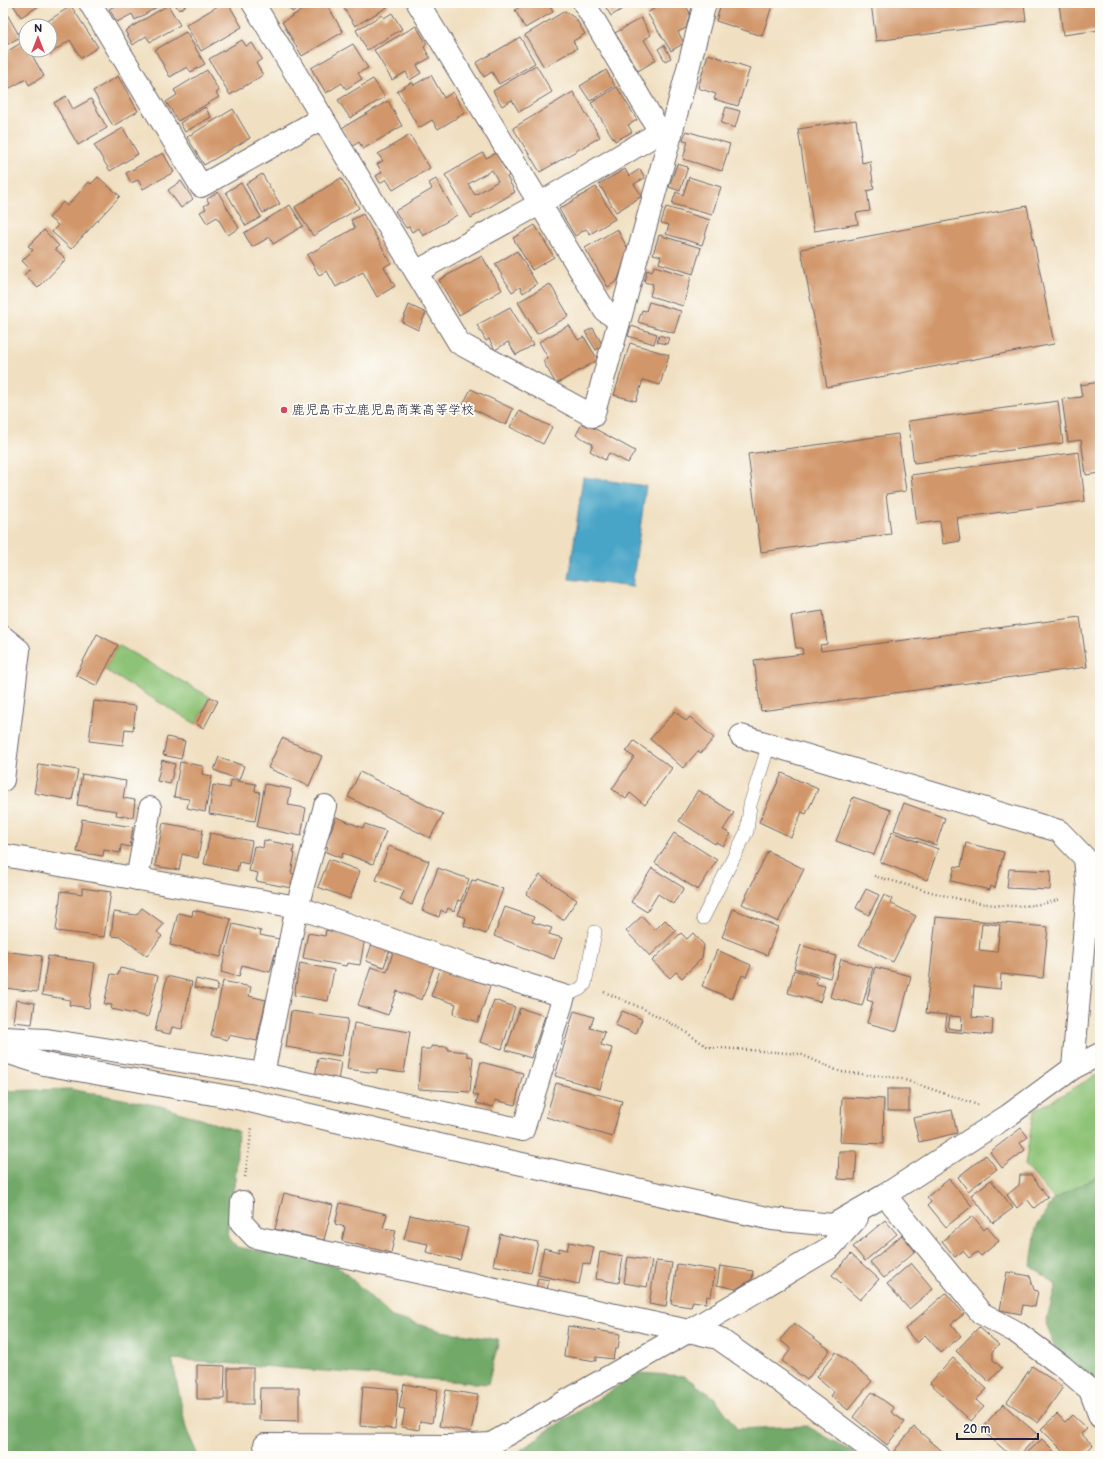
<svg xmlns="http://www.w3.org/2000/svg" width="1103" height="1459" viewBox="0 0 1103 1459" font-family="'Balsamiq Sans','Klee One',sans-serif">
<rect width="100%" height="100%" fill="#fdfcf7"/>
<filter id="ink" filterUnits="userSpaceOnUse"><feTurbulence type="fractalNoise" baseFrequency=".025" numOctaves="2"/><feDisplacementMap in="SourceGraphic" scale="8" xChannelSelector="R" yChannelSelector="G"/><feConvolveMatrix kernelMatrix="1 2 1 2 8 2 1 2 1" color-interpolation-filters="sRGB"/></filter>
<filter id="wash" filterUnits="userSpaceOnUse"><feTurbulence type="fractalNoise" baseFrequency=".012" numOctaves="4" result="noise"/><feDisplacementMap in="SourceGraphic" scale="16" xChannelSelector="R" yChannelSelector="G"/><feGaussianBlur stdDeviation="0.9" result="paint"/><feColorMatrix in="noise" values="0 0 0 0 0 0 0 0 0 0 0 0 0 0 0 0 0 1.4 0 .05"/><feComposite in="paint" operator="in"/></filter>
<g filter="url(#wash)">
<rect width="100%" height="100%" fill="#f0dfc0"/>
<g fill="#8dc376" stroke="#587258">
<polygon points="118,645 210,697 196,724 105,670"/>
<polygon points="1100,1073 1100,1175 1054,1199 1025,1165 1034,1111"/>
</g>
<g fill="#72a967" stroke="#4a6651">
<polygon points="70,1089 160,1106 238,1131 236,1172 227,1235 237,1247 338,1266 392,1317 442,1331 499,1340 488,1384 172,1359 186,1428 198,1456 3,1456 3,1091"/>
<polygon points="1100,1175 1100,1394 1095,1383 1054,1346 1046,1323 1056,1285 1031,1266 1036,1228 1054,1199"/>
<polygon points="639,1373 684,1376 715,1398 737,1429 807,1426 860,1456 513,1456 547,1431"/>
</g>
<polygon fill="#48a5c7" stroke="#356481" points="583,477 646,486 632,587 569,579"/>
<g id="blocks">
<g fill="#d19669" fill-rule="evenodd">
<polygon points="12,3 44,3 21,17"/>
<polygon points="120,3 164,3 135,20 132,14 117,22 109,9"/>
<polygon points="174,3 190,3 179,10"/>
<polygon points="223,3 228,3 242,27 201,51 186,25"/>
<polygon points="287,3 307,3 292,12"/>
<polygon points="314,3 326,3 343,32 302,56 282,22"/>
<polygon points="350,3 387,3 389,6 355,26 343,7"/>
<polygon points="513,3 523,3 516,7"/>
<polygon points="527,3 548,3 553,12 525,28 515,10"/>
<polygon points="603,3 632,3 611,16"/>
<polygon points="664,3 684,3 690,13 686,28 678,32 684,43 671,51 647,13"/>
<polygon points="721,3 773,3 762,36 716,21"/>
<polygon points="871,3 1024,3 1026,21 876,41"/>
<polygon points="1059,3 1100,3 1100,30 1063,35"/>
<polygon points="168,5 180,25 150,42 146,36 133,45 125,31"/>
<polygon points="71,6 98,47 81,58 70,40 50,54 48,50 50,50 50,26 40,26"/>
<polygon points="3,7 20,37 3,47"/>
<polygon points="565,11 576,19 585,34 573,41 577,48 544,67 525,35"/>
<polygon points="392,13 402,29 367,50 356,30 382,15 384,18"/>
<polygon points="641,18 651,35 644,40 656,60 638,71 615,33"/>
<polygon points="416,26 427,44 424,47 430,58 417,65 421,73 410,80 406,72 392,80 374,50"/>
<polygon points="186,32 205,64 191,72 187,67 170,77 155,50"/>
<polygon points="520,37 535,63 499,84 492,72 484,77 476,63"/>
<polygon points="242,40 246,46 252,43 262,59 256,63 263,75 230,95 209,59"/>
<polygon points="24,41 26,50 29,50 44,76 29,85 26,79 3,92 3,54"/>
<polygon points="353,44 368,68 358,73 362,79 346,89 342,83 326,93 311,68"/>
<polygon points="664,45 671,58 665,61 658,49"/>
<polygon points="708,54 750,68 738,106 714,99 716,94 698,88"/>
<polygon points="536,65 552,92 519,112 512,100 502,106 493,91"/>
<polygon points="207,70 219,91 216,93 219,97 178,121 166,102 177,95 174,90"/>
<polygon points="606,70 615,86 590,101 580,86"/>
<polygon points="431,75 444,98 453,92 465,113 438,129 432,120 419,128 397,91 412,82 414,85"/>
<polygon points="118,76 138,111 113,126 93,91"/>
<polygon points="373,79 385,97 350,118 338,100"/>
<polygon points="617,87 637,120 628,125 632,132 615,141 591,103"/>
<polygon points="573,92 600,137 540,172 513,128"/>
<polygon points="66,96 73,109 91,99 107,128 78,145 54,103"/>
<polygon points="388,101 402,126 363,149 359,142 353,146 342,128"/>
<polygon points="205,107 211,117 185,132 180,123"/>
<polygon points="726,107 740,111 735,128 721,123"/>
<polygon points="233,109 250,138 204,165 187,137"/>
<polygon points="856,120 862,163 870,161 874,189 867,191 870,211 856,213 858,224 814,231 798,129"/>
<polygon points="123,128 138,154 110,171 94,145"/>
<polygon points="686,131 730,144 722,171 683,159 688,141 683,140"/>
<polygon points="410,135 430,168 393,190 386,179 380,183 376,176 382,172 377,164 383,161 378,154"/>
<polygon points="163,153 174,172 143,189 138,180 131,183 126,173"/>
<path d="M 483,153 L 486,158 L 496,153 L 509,175 L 507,177 L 515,192 L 471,218 L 445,175 ZM 492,170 L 498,181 L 475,195 L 468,184 Z"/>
<polygon points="677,164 688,167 680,191 669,187"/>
<polygon points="625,169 629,176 640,169 645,178 634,184 642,196 616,212 599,184"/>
<polygon points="262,174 280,204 263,213 246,184"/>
<polygon points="98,177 120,196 71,249 52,232 58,225 49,218 63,202 67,206 89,182 91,184"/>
<polygon points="689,177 721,187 712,215 672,204 676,192 683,195"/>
<polygon points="341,178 359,208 313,236 295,207"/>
<polygon points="436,179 457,215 423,236 419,228 412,232 409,227 406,228 395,211 432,189 429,183"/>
<polygon points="181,181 193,199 181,208 168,190"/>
<polygon points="241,183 261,217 246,226 226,192"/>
<polygon points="596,187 615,219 590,234 586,229 575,236 559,209"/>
<polygon points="218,192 239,228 228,235 217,217 207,223 200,212 206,209 204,206 209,203 207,199"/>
<polygon points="290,205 303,226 273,244 270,237 252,247 244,233"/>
<polygon points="1027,206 1054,344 827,387 801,249"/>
<polygon points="666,207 710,220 702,245 666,234 669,225 661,223"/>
<polygon points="363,214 391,263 384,267 395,286 377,297 363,272 336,287 327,271 319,275 307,255 355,228 351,220"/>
<polygon points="535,225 554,257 532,270 513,238"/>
<polygon points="617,229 628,249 618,280 608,287 585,248"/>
<polygon points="44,230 59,246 55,249 66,259 38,288 24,275 30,269 22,261 33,250 28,246"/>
<polygon points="659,235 701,248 693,274 659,263 661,256 653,254"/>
<polygon points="517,251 537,284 523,293 520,287 512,292 495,264"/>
<polygon points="482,256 502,290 459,315 439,280"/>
<polygon points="654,266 691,277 683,306 650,296 653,284 644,282 647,270 652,272"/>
<polygon points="550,284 569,316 537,334 518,302"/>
<polygon points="649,302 681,311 674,333 638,322 642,310 646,311"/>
<polygon points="409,305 426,313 418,330 402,322"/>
<polygon points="510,307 533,345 516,355 508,342 495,350 489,339 486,341 477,325"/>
<polygon points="569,325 578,340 584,337 598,360 556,384 543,361 548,358 539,342"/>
<polygon points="631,326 657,334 654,344 628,336"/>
<polygon points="593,328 603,346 596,350 585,332"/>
<polygon points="659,335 669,338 667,344 657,342"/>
<polygon points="630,343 669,355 660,385 643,380 636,401 614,395"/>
<polygon points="1100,382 1100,473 1086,475 1081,440 1068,442 1062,399 1082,397 1080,385"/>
<polygon points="471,389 513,409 506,425 463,404"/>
<polygon points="1058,401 1063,443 914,463 908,421"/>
<polygon points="519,411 552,427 543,444 510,427"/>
<polygon points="583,422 635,451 628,463 609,453 605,460 590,451 593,444 576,435"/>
<polygon points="898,434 906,491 886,494 891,534 761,552 748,454"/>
<polygon points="1079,452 1085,501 957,518 960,541 943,544 940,521 917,524 911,475"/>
<polygon points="823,611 827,644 820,645 821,651 1080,617 1087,667 761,711 754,660 803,654 802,648 796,648 791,616"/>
<polygon points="97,634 118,645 97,686 76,675"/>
<polygon points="210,697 218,701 204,728 196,724"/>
<polygon points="94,701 136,706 133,730 125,729 123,745 89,741"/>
<polygon points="675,711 686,721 690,717 714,738 701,753 698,751 683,768 650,739"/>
<polygon points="167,737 185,741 181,759 163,755"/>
<polygon points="282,738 322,756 309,786 268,768"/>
<polygon points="634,741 672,768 645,805 630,793 626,799 612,789 634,757 626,752"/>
<polygon points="219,757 244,766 239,780 214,770"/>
<polygon points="162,760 175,764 170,784 157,781"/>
<polygon points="180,762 203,766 202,774 212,776 205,812 187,808 189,799 174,797"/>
<polygon points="39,764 78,770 72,800 34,793"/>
<polygon points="360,772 443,814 430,838 348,797"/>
<polygon points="782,773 818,789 806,814 802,812 791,837 759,822"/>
<polygon points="82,774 126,781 123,798 135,800 133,817 116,815 117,811 77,805"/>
<polygon points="231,780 256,784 255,791 260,792 255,821 209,814 213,785 230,788"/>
<polygon points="265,784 291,789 288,805 306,808 301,836 257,827"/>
<polygon points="698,790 734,813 723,830 731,834 723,846 716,842 715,844 679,821"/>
<polygon points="853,797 891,810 874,855 836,841"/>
<polygon points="904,803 945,818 936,845 894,830"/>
<polygon points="336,817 363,828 365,824 386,831 373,864 343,853 341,858 326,852 328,847 325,846"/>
<polygon points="82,819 133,827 130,847 121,845 120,853 104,850 103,856 77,852"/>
<polygon points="163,823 203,830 198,858 182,854 179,870 155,866"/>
<polygon points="892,832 938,849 927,880 880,862"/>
<polygon points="210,833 252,841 248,864 239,862 237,871 204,864"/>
<polygon points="674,833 717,860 698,890 655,863"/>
<polygon points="264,840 294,846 293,853 295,853 291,873 294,874 291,888 256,881 258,873 249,871 254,846 263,848"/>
<polygon points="966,843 1004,852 995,888 991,886 990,890 951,881 955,866 961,867"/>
<polygon points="389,846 429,861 412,905 400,900 404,891 376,880"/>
<polygon points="768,851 804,869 778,922 742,904"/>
<polygon points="329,859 360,871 350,899 318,887"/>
<polygon points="438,868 469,879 461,901 458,900 454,911 448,908 446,913 441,910 439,917 422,910"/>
<polygon points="652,868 684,888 673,904 658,894 647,912 631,902"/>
<polygon points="1009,869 1051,871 1050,890 1007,888"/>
<polygon points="540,875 577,900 563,920 526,894"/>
<polygon points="477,879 503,889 486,934 464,926 466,918 458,915 472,880 476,881"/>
<polygon points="82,888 111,892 104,937 56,931 61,891 82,894"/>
<polygon points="866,889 879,895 869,915 856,908"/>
<polygon points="884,895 892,899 890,903 916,916 893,962 859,945"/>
<polygon points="505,907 534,917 532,922 552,928 549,934 562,938 554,959 494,936"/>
<polygon points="142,908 164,924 157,932 162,936 147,956 121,937 111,936 114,912 136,915"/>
<polygon points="733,909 778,927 767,955 722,937"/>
<polygon points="193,910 231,919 221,957 170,945 178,913 192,916"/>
<polygon points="642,916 655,930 665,920 676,931 650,956 626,931"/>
<path d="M 936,917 L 1048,927 L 1043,978 L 1001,974 L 1000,989 L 974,986 L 972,1017 L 993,1019 L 992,1035 L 945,1031 L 947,1015 L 926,1013 ZM 982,923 L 1000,925 L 997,952 L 979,950 ZM 950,1016 L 962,1017 L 961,1030 L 948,1028 Z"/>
<polygon points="233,924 261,931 260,935 279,939 270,972 242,965 239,977 221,972"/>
<polygon points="326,930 365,938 360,965 347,963 346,966 303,958 308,933 325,936"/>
<polygon points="681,933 687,939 693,933 704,945 702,958 682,978 676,972 670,978 652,961"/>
<polygon points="372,944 390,949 384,967 366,961"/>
<polygon points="801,945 836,956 830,978 794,968"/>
<polygon points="717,950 751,965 746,977 742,975 732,999 702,986"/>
<polygon points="3,951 42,956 37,992 5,988 3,998"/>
<polygon points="393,952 434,966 422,1000 397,991 388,1015 358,1005 371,967 387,972"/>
<polygon points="48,956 95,963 89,1008 69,1005 70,1000 42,995"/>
<polygon points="841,959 873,968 862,1006 830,997"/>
<polygon points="300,963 334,970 328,1001 294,995"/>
<polygon points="441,967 491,983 478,1022 453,1014 456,1004 431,996"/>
<polygon points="875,967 911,976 897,1031 867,1023 873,1002 867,1000"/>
<polygon points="120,968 158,976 148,1017 111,1009 112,1005 104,1004 111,974 118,975"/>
<polygon points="794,970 818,977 816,984 825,986 820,1002 788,993"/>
<polygon points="167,976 192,982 182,1029 172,1027 170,1034 155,1031"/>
<polygon points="196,979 218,984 216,992 194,987"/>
<polygon points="223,981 251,987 249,996 266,1000 257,1041 229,1035 228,1040 211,1036"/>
<polygon points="16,1000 35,1003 32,1024 13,1022"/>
<polygon points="494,1000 515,1007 502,1049 480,1042"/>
<polygon points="520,1008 545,1016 531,1058 506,1050"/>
<polygon points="291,1011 348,1019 342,1056 286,1047"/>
<polygon points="574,1011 594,1017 590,1028 605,1032 601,1045 612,1048 600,1089 555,1076"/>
<polygon points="622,1011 642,1019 636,1034 615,1025"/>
<polygon points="354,1023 410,1032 404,1073 377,1069 377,1073 347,1069"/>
<polygon points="431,1046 448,1047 448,1050 467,1052 467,1056 473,1057 470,1092 418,1089 421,1049 431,1049"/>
<polygon points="318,1058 341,1062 338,1081 315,1078"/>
<polygon points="481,1062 523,1073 515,1105 495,1100 493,1107 476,1103 478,1096 473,1094"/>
<polygon points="556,1083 622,1101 612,1137 546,1117"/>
<rect x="887" y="1089" width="22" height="22"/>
<polygon points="842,1097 884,1099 883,1144 840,1142"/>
<polygon points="952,1110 957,1133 919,1142 913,1118"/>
<polygon points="1021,1128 1028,1137 1020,1143 1025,1150 1002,1168 990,1152"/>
<polygon points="839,1151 857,1151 855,1180 838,1179"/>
<polygon points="986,1155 997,1169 968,1191 958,1177"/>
<polygon points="1020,1175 1031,1175 1048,1197 1034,1208 1027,1199 1017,1208 1007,1195 1019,1185"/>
<polygon points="949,1179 972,1206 946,1227 928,1205 931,1202 927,1197"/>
<polygon points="991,1180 1013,1208 993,1223 971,1195"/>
<polygon points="284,1193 333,1205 324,1240 275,1229"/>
<polygon points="340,1203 387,1214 383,1228 396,1230 391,1253 342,1241 345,1227 335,1224"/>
<polygon points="410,1215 468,1228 460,1260 426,1252 428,1244 404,1239"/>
<polygon points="973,1216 984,1230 987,1227 999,1241 981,1256 977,1252 969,1258 963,1251 955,1257 942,1241"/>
<polygon points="885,1220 897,1234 865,1261 853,1247"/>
<polygon points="500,1234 538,1242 531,1273 493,1265"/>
<polygon points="902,1235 915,1251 884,1278 870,1262"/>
<polygon points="569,1242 594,1247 590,1265 583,1263 579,1284 538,1275 544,1248 559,1252 559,1248 567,1250"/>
<polygon points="600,1252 623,1256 619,1283 596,1279"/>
<polygon points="851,1254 879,1279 860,1300 832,1275"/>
<polygon points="628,1257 652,1261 647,1287 624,1283"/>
<polygon points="656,1261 672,1263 666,1307 649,1304"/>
<polygon points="911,1263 933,1289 909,1309 887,1284"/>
<polygon points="677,1264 715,1270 711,1297 707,1296 706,1303 693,1301 691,1307 671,1304"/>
<polygon points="720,1266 753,1271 752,1279 736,1289 717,1285"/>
<polygon points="1007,1272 1030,1276 1034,1290 1038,1291 1035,1307 1023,1305 1021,1314 1000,1310"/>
<polygon points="538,1278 549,1280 547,1290 536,1288"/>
<polygon points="946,1293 964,1314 951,1324 961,1336 941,1353 925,1335 917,1343 905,1329"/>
<polygon points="794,1323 830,1350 807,1380 782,1361 791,1349 780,1340"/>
<polygon points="568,1326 620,1334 618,1349 615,1349 613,1359 596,1357 596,1361 564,1356"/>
<polygon points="979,1327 999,1345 993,1350 993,1360 1002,1368 989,1382 956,1351"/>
<polygon points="836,1352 872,1381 848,1410 831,1396 834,1392 816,1377"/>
<polygon points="953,1358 987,1389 976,1400 984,1407 971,1421 930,1383"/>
<polygon points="197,1365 225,1366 224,1399 197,1399"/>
<polygon points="1032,1366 1063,1387 1038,1423 1007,1402"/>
<rect x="228" y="1368" width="25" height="36"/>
<polygon points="404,1384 438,1390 432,1423 420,1421 419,1430 402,1427 405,1409 399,1408"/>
<polygon points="363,1386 398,1389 395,1429 360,1426"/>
<polygon points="260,1388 299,1388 299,1421 259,1420"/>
<polygon points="446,1390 478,1395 471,1432 439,1426"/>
<polygon points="872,1392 894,1408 891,1412 905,1422 887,1445 853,1417"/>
<polygon points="1003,1404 1038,1435 1019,1456 1011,1456 981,1429"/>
<polygon points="1057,1414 1065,1422 1072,1415 1087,1429 1081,1434 1093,1445 1082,1456 1068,1456 1041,1429"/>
<polygon points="914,1427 948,1456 900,1456 894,1451"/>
<polygon points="1042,1439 1059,1456 1024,1456"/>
</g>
</g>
</g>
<g filter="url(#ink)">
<use href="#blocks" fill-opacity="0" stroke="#6a646a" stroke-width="1"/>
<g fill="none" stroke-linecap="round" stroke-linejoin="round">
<g stroke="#6a646a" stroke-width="14">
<g id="lane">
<polyline points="703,918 747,831 750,805 769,744"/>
<polyline points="564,996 580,989 585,984 595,932"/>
</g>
</g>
<g stroke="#6a646a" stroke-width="24">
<g id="street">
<polyline points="90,3 201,186 322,118"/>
<polyline points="253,3 459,343 593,416 671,134 705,3"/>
<polyline points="418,3 605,311 619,320"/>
<polyline points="584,3 660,132 671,134"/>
<polyline points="416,272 539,204 660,132"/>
<polyline points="3,637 19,650 3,780"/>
<polyline points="741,736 1059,831 1085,858 1088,890 1073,1068"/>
<polyline points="3,855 297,907 473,968 564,996 523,1130 263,1074 47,1040 3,1038"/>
<polyline points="137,879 150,808"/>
<polyline points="3,1051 44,1064 241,1099 513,1162 772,1219 833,1225 885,1195 1009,1115 1073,1068 1100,1054"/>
<polyline points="263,1074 297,907 325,806"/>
<polyline points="885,1195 981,1313 1016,1332 1062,1366 1090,1390 1100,1417"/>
<polyline points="242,1202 241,1222 255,1237 689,1331 831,1247 857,1218"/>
<polyline points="265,1445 449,1446 491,1444 689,1331 718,1338 782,1383 879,1456"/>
</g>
</g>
<g stroke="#6a646a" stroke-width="2.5" stroke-dasharray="1 3" stroke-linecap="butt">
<polyline points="1098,79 1100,80"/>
<path d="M 874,876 C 933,891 1001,919 1061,899"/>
<polyline points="604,992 644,1009 681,1029 708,1047 800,1054 841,1072 899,1078 978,1105"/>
<polyline points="245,1177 252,1127"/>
</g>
<use href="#lane" stroke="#fff" stroke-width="13"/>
<use href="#street" stroke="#fff" stroke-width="22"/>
</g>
</g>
<circle fill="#d1495b" stroke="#fdfcf7" stroke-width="1.5" cx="284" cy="410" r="4"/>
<g text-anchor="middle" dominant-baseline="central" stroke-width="4" stroke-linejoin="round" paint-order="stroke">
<g font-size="13" fill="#22223b" stroke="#fdfcf7" text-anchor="start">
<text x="292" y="410">鹿児島市立鹿児島商業高等学校</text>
</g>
</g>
<rect width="1103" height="1459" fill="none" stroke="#fdfcf7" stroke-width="16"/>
<g transform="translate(38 38)"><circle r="19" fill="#fdfcf7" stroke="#a5a5ac"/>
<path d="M0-3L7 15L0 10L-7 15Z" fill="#d1495b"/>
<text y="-6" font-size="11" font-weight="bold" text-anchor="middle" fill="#22223b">N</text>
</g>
<path d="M957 1433v6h81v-6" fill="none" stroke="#22223b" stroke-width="2"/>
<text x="963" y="1433" font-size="12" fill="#22223b" stroke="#fdfcf7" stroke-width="3" paint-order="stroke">20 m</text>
</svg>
